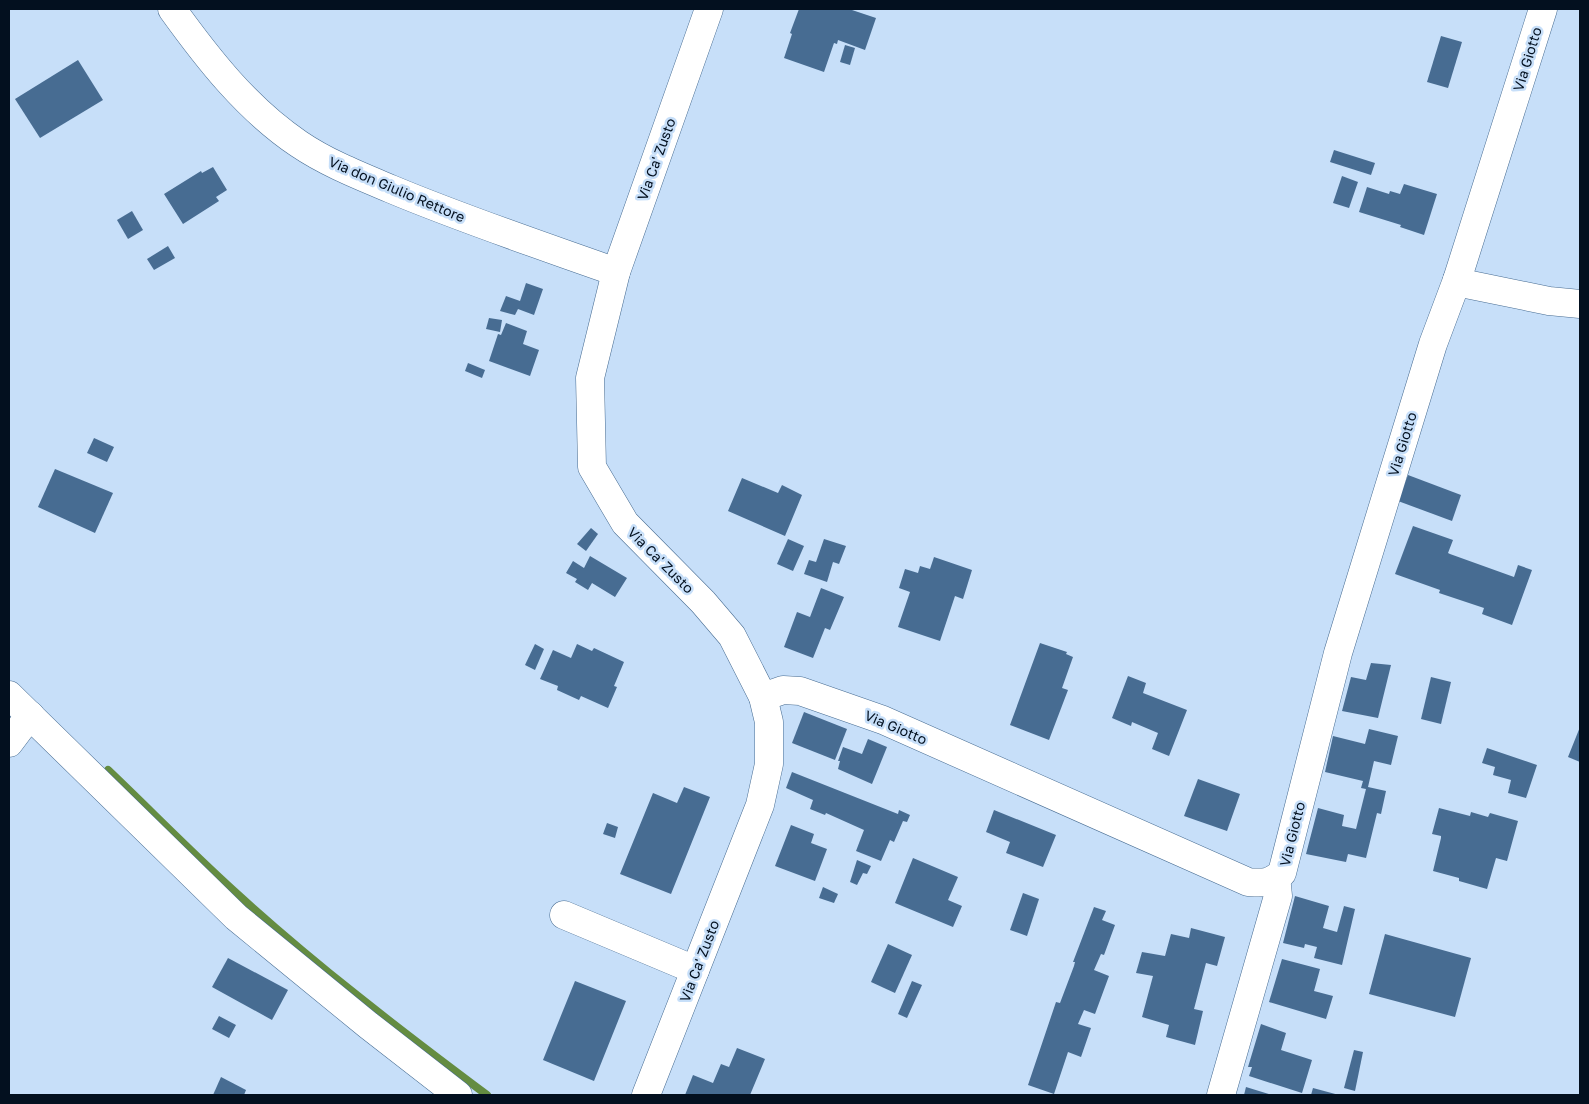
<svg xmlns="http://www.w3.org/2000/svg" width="1589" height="1104" viewBox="0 0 1589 1104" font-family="'Golos Text',sans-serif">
<rect width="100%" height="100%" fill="#c7dff9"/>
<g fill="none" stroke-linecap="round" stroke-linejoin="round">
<path stroke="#648c41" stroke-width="8" d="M 108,770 C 150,810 191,852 234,891 C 314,964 400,1030 487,1095"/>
</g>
<g fill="#476c92">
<polygon points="799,9 849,9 876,18 865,50 838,40 837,44 834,43 824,72 784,58 792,34 790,33"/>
<polygon points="1441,36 1462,42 1448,88 1427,82"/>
<polygon points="845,45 855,48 850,65 840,62"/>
<polygon points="78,60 103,100 40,138 15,99"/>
<polygon points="1334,150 1375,163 1371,175 1330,162"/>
<polygon points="213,167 227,190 216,197 219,201 183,224 164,194 201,171 202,173"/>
<polygon points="1342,176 1358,182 1349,208 1333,203"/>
<polygon points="1404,184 1437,194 1424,235 1400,227 1401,225 1359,212 1367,187 1389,194 1390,191 1400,194"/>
<polygon points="132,211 143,230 128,239 117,220"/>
<polygon points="168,246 175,258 154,270 147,259"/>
<polygon points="526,283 543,289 534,315 518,309 515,315 500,311 506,296 520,301"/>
<polygon points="489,318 502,320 500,332 486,329"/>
<polygon points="506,323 527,331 523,344 539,350 530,376 489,361 498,334 501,335"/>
<polygon points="468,363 485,370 482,378 465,371"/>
<polygon points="94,438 114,447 107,462 87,453"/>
<polygon points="55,469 113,493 95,533 38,507"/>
<polygon points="1408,475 1461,495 1452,521 1398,501"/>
<polygon points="742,478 778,493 782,485 802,495 785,536 728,511"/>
<polygon points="1413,526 1453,540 1448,553 1450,554 1514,577 1518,565 1532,570 1512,625 1482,614 1484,608 1439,593 1440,590 1395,574"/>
<polygon points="591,528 598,534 586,551 577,544"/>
<polygon points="788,539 804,546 793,571 777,564"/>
<polygon points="824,539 846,546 839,564 833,562 827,582 804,574 809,560 816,562"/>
<polygon points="590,556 627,578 615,597 592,583 588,590 575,582 577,579 566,573 573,561 584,568"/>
<polygon points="934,557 972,570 963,599 955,596 940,641 898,627 910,592 899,588 905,569 918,573 920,566 930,569"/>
<polygon points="821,588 844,597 830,630 825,628 813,658 784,647 797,612 810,617"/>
<polygon points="1040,643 1067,652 1066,654 1073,657 1062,688 1068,690 1049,740 1010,725"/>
<polygon points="535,644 544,649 535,670 525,665"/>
<polygon points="577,644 592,651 594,648 624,662 614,686 617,687 608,708 581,696 579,700 557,690 558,686 540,679 553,650 571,658"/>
<polygon points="1371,663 1391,665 1378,718 1342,711 1351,677 1366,680"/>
<polygon points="1128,676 1146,683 1143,693 1187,710 1169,756 1152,749 1158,733 1132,722 1131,726 1112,718"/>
<polygon points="1431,677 1451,682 1441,724 1421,719"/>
<polygon points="804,712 847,729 835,760 792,743"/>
<polygon points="1580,727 1580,762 1568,757"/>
<polygon points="1369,729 1398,736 1391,765 1374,761 1368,787 1386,791 1381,814 1377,813 1366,858 1348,854 1346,862 1306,854 1318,808 1344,815 1342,826 1356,829 1366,789 1361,788 1363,781 1325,772 1333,736 1365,744"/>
<polygon points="868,739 887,747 872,784 838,769 840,761 838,761 843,747 862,754"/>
<polygon points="1487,748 1537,765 1526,798 1508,793 1511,780 1493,775 1495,767 1482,763"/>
<polygon points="792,772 898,814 899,810 910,815 907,822 903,821 894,842 890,840 881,861 856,851 864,830 826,813 825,815 810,809 813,800 786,788"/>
<polygon points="1198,779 1240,794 1227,831 1184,816"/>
<polygon points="684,787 710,797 671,894 620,874 653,793 677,803"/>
<polygon points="1439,808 1470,816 1471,812 1488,817 1490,813 1518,821 1507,861 1496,858 1487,889 1459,881 1459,878 1433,871 1441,838 1441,836 1432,834"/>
<polygon points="994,810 1056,835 1043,867 1006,853 1010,842 986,832"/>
<polygon points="607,823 618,827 615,838 603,834"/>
<polygon points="791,825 814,834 811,843 827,849 815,881 775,866"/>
<polygon points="913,858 958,877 948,900 962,906 953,927 895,903"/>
<polygon points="857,860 871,866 867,874 863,873 857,885 850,882"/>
<polygon points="823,887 838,894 834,903 819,898"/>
<polygon points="1023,893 1039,899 1027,936 1010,930"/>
<polygon points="1295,896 1329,906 1323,928 1337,932 1344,906 1355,909 1342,965 1314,958 1317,947 1305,944 1304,948 1283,943"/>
<polygon points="1094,907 1106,911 1102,920 1115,925 1104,955 1101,954 1094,970 1109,976 1095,1014 1084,1010 1078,1024 1091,1028 1081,1057 1068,1052 1054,1094 1028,1085 1056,1002 1060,1003 1074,966 1075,962 1073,962"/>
<polygon points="1191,928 1225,937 1217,966 1206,963 1194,1009 1203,1011 1195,1045 1166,1037 1169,1025 1142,1017 1153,976 1136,973 1142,952 1165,956 1171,934 1189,938"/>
<polygon points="1385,934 1471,958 1455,1017 1369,994"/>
<polygon points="888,944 912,955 895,993 871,982"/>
<polygon points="228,958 288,990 272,1020 212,987"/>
<polygon points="1282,959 1320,969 1314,991 1333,996 1326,1019 1269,1002"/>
<polygon points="575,981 626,1001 594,1081 543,1060"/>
<polygon points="912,981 922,985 907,1018 898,1014"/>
<polygon points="219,1016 236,1025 229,1038 212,1029"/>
<polygon points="1261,1024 1286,1033 1281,1050 1312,1060 1302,1093 1249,1076 1252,1067 1248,1067"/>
<polygon points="737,1048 765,1059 750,1095 685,1095 693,1075 713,1083 721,1064 729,1067"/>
<polygon points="1354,1050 1363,1052 1355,1091 1344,1088"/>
<polygon points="221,1077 246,1090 244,1095 213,1095"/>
<polygon points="1246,1087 1272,1095 1244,1095"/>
<polygon points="1313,1088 1339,1095 1311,1095"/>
</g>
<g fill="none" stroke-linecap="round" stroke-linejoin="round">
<g stroke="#476c92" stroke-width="29">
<g id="minor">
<path d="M 172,9 C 208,59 247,109 299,144 C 327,163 360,176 391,189 C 465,220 540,245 616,272"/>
<polyline points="1457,280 1466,284 1549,301 1580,304"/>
<polyline points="9,695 236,917 368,1025 458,1095"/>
<path d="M 763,697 L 783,690 L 800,691 L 883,720 L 1248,882 C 1264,883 1269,884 1282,873 L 1338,653 L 1433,344 L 1457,280 L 1543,9"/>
<polyline points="9,743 30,715"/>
<polyline points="564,915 695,970"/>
<polyline points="646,1095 760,805 769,764 769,722 763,697 732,636 703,602 625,523 592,467 590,378 616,272 709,9"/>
<polyline points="1221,1095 1278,896 1277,886 1273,880"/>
</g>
</g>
<use href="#minor" stroke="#fff" stroke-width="28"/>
</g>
<g text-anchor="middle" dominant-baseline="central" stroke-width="5" stroke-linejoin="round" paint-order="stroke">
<g font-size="14" fill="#03101f" stroke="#c7dff9">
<text transform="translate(1527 59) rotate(-73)">Via Giotto</text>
<text transform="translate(656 159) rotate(-70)">Via Ca' Zusto</text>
<text transform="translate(397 189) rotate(23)">Via don Giulio Rettore</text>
<text transform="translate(1402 444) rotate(-73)">Via Giotto</text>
<text transform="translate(661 560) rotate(45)">Via Ca' Zusto</text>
<text transform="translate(896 727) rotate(23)">Via Giotto</text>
<text transform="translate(1292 834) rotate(-76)">Via Giotto</text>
<text transform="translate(699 961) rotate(-69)">Via Ca' Zusto</text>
</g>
</g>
<rect width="1589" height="1104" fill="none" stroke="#03101f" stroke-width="20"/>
</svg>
